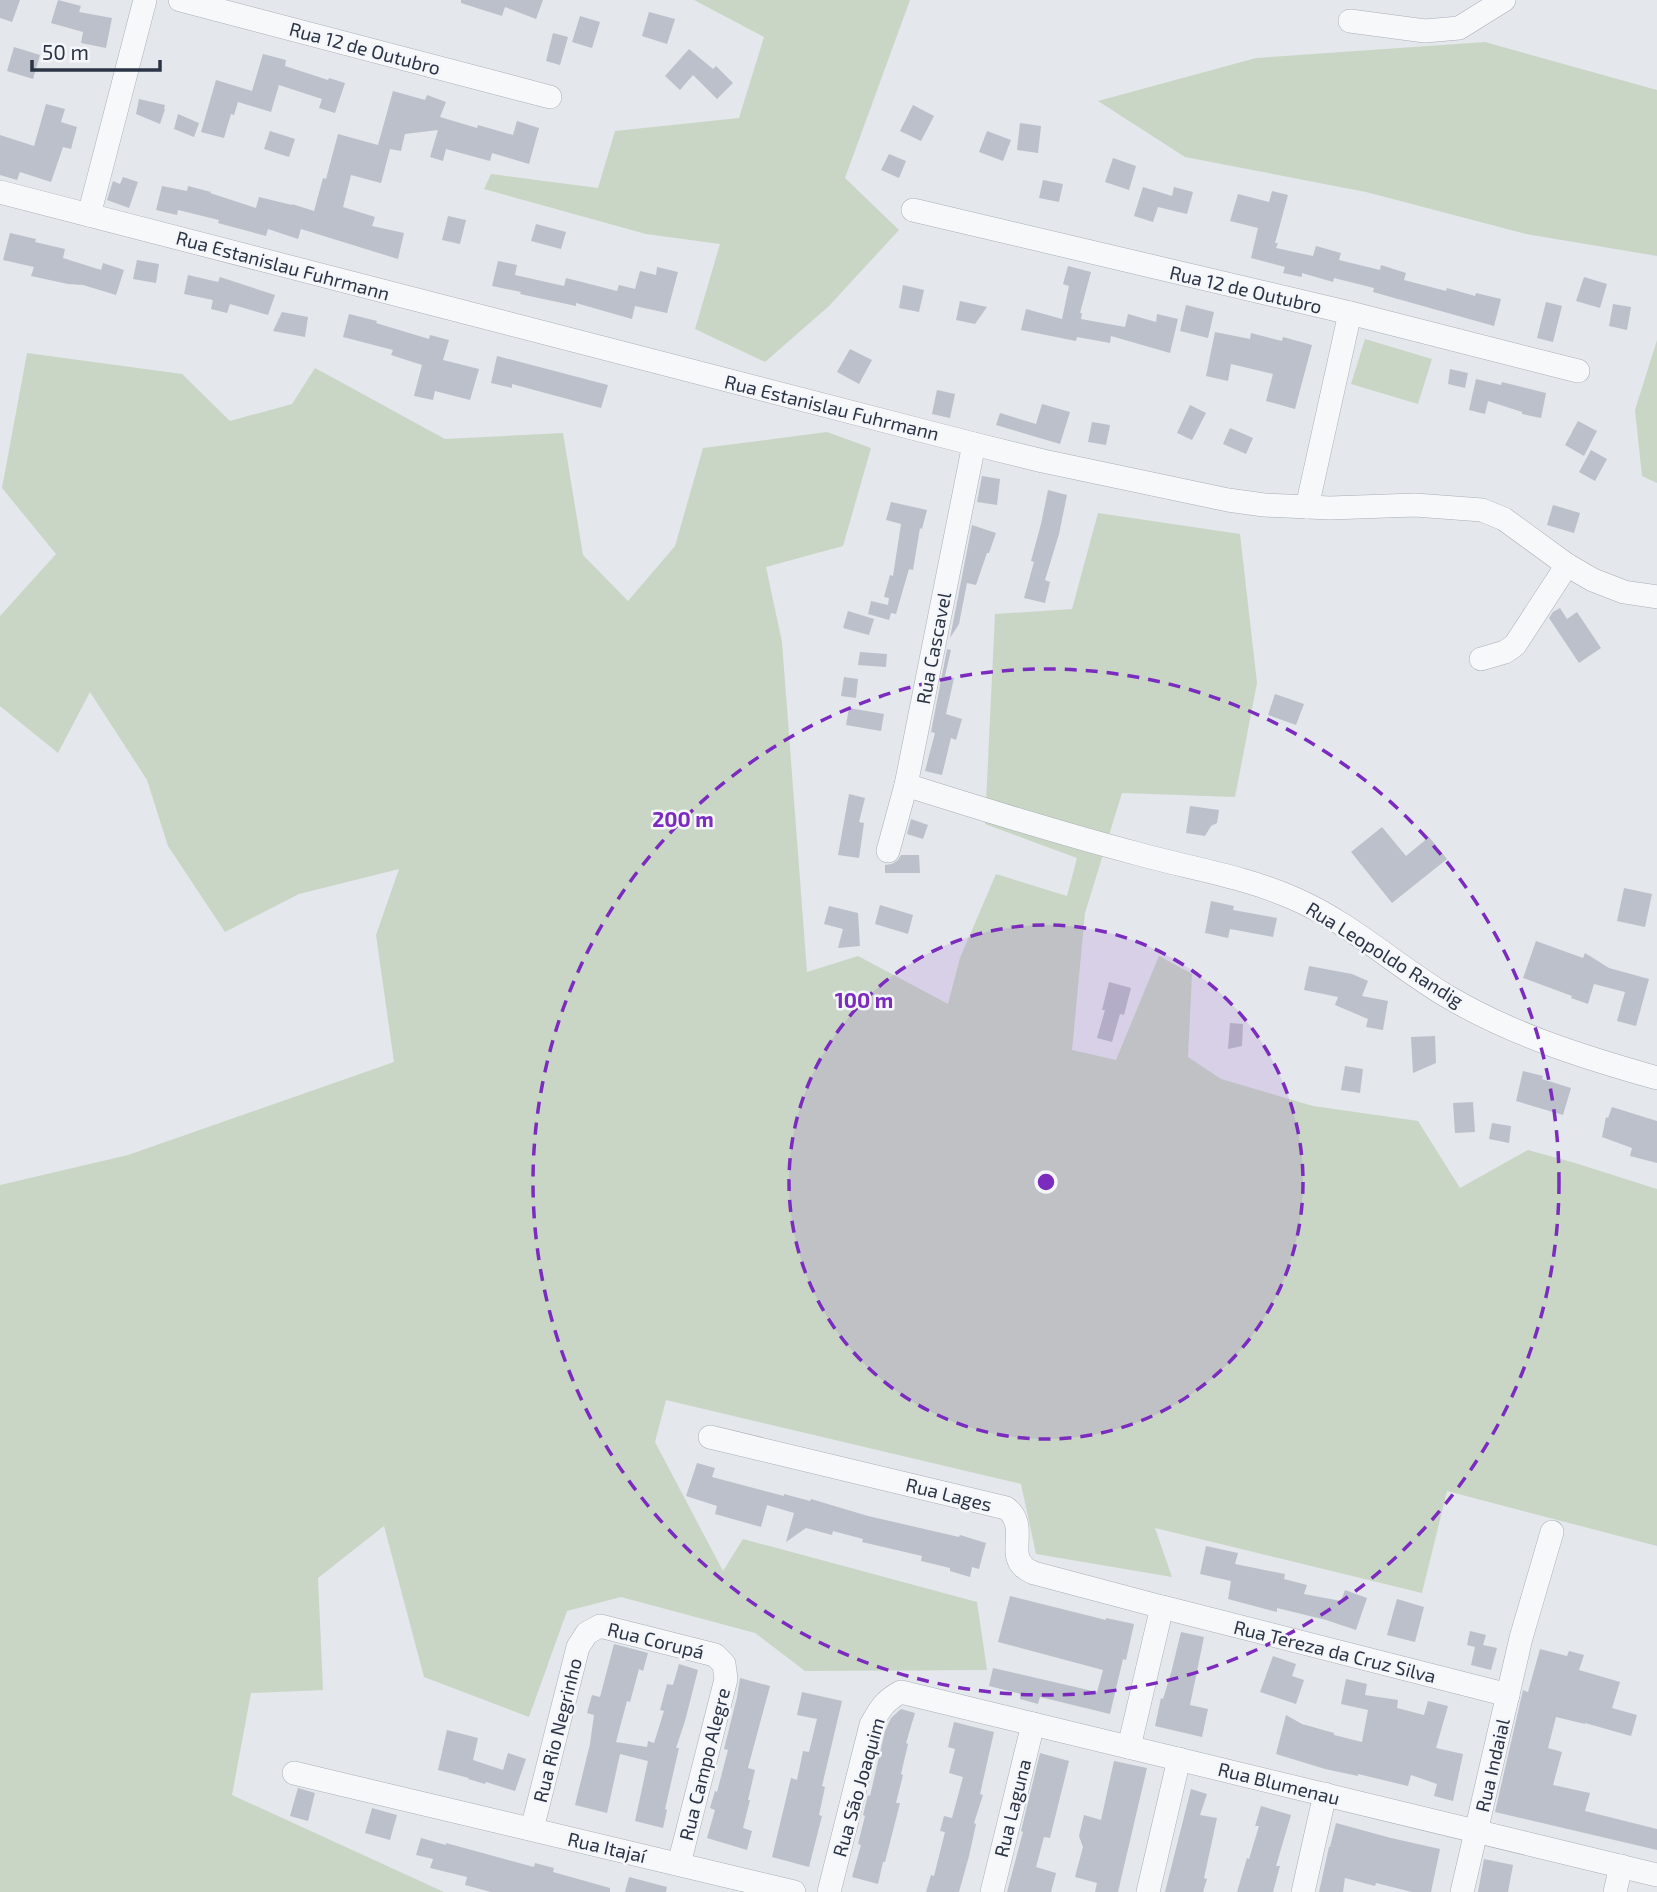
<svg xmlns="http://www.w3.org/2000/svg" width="1657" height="1892" viewBox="0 0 1657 1892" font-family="'Exo 2',sans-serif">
<rect width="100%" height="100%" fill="#e4e7ec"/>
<g fill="#c9d6c5">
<polygon points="694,0 910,0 845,178 899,230 829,306 765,362 695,329 720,244 646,234 484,189 491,174 598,188 615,131 739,118 764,37"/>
<polygon points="1485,42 1657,90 1657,256 1526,234 1366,192 1185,157 1098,101 1256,58"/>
<polygon points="1365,339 1432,359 1418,404 1351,384"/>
<polygon points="1657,340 1657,483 1642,476 1635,410"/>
<polygon points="27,353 182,374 230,421 292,404 315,368 445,439 563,433 583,555 628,601 675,546 703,448 827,432 871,448 843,546 766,567 782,642 807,972 858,956 948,1004 960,958 996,874 1067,896 1077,858 985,824 995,614 1072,609 1098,513 1240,534 1257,683 1235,797 1122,793 1085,913 1072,1050 1116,1060 1159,956 1192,974 1188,1057 1221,1079 1313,1106 1418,1121 1460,1188 1528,1150 1575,1163 1657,1189 1657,1546 1447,1491 1422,1593 1155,1528 1172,1577 1036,1554 1021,1484 666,1400 655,1442 723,1571 743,1539 977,1602 987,1670 805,1671 755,1633 621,1597 567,1611 529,1717 424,1677 384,1526 318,1578 323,1690 251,1693 232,1795 444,1892 0,1892 0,1185 128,1155 394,1062 376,935 399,869 299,894 225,932 168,846 147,780 90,692 58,753 0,706 0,616 56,554 2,488"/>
</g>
<g fill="#bbc0ca">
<polygon points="0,0 20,0 12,22 0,18"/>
<polygon points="58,0 81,6 79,12 112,18 106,48 81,43 83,32 51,23"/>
<polygon points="461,0 543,0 536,19 505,7 502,16 461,3"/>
<polygon points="649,12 675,19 667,44 642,36"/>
<polygon points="580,16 600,22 592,48 572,42"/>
<polygon points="553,33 568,37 560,65 546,61"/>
<polygon points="14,47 40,55 33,79 7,71"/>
<polygon points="689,49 713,69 716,66 733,83 717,99 693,75 680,90 665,76"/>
<polygon points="263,54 286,60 285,66 328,80 329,78 345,83 335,113 319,108 322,99 279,85 271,112 238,102 234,115 231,114 224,138 201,132 216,80 252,91"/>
<polygon points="393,91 425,100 427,95 446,102 440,117 477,128 478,125 513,135 517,121 539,128 529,164 492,153 490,161 446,149 443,161 430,157 438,130 405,134 401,151 390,149 381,183 351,175 343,207 375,217 372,226 404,233 398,259 301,229 298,239 268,229 266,236 218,223 219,220 178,210 177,215 156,210 162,186 187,191 188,186 211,192 210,193 256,208 259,197 292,205 292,204 314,211 323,178 326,179 338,134 378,145"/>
<polygon points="139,99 165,105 164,109 165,109 160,124 136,114"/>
<polygon points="46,104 65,109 61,122 77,127 71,149 63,147 51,182 20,172 17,180 0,175 0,135 34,146"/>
<polygon points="913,105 934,116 921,141 900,131"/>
<polygon points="178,114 199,123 194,137 174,129"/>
<polygon points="1020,123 1041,126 1038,153 1017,150"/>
<polygon points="270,131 295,139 289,157 264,149"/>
<polygon points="987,131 1011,140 1003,161 979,152"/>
<polygon points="889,154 906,161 899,178 881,170"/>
<polygon points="1113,158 1136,166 1129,190 1105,182"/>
<polygon points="123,177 138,182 129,208 107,200 113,181 120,184"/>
<polygon points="1043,180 1063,184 1059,202 1039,198"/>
<polygon points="1143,187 1172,196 1174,187 1193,192 1187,214 1158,207 1153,222 1134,216"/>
<polygon points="1272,191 1288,195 1275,243 1278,243 1276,248 1313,256 1316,246 1341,253 1339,260 1380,270 1381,265 1406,273 1404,280 1446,291 1447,288 1475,296 1476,293 1501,299 1494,326 1373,292 1374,288 1334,278 1333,282 1302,273 1302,277 1283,273 1285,267 1251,258 1258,228 1230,221 1238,194 1269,202"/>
<polygon points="448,216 466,220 460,244 442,240"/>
<polygon points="536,224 566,232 561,249 531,241"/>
<polygon points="10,233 36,239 35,242 65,249 63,258 101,270 103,263 124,270 116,295 83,285 68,284 31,276 34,267 3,260"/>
<polygon points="137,260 159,264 156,283 133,279"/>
<polygon points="498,261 517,265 515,275 564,286 566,278 617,291 619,285 635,289 640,271 656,275 657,267 678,272 667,313 635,306 632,319 576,303 576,306 520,294 521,292 492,286"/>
<polygon points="1068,266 1091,272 1080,313 1082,313 1081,319 1125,327 1128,314 1156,322 1157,314 1178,319 1170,353 1111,336 1110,343 1077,337 1076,341 1021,330 1026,309 1062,319 1069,286 1063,284"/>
<polygon points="188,275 218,282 220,277 275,295 268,315 230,304 227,313 211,309 213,300 184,294"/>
<polygon points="1584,277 1607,284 1600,308 1576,301"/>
<polygon points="903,285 924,290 919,312 899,308"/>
<polygon points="960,301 987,307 975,324 956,320"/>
<polygon points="1546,302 1562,306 1553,342 1537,338"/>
<polygon points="1613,304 1631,307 1627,330 1609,326"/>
<polygon points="1186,305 1214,312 1208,338 1180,331"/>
<polygon points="282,312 308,317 305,337 273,331"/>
<polygon points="349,314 377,321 376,323 429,339 430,335 449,340 443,360 479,369 470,400 435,391 433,400 414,396 422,365 391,355 393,350 343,337"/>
<polygon points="1215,332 1250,339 1251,333 1282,341 1283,337 1312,345 1295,409 1266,401 1273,374 1231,364 1228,381 1206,376"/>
<polygon points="850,349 872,360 859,384 837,372"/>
<polygon points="497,356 608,385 601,408 512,384 512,388 491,383"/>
<polygon points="1450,369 1468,373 1465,388 1448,384"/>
<polygon points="1476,379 1501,385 1502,382 1546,393 1541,418 1522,414 1522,412 1488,401 1485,414 1469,410"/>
<polygon points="937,390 955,394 950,418 932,414"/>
<polygon points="1042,404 1070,412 1060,444 996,425 1000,413 1036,424"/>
<polygon points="1190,405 1206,413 1192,440 1177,433"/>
<polygon points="1578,421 1597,431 1584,456 1565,445"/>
<polygon points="1092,422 1110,425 1106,445 1088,442"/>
<polygon points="1230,428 1253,438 1246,454 1223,444"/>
<polygon points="1591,450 1607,459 1595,481 1579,472"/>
<polygon points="982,476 1000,479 997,505 977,502"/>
<polygon points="1048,490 1067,495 1059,534 1045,580 1050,582 1045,603 1024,598 1034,562 1031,561 1041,524"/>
<polygon points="891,502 927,510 922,529 920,528 913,570 909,569 896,614 891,613 889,620 868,614 871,601 888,605 889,598 884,597 890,575 893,576 901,524 886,520"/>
<polygon points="1553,505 1580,513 1574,533 1547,525"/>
<polygon points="972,525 996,533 989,553 987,553 976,585 967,583 959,624 950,638"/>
<polygon points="1560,608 1567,619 1577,612 1601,648 1579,663 1549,618 1553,612"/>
<polygon points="848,611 874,619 869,635 843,628"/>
<polygon points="947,649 951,650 945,676 954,678 946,714 962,719 956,740 951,738 942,775 925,771 935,733 931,732"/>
<polygon points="860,652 887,654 886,667 858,665"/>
<polygon points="844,677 858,679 856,698 841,696"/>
<polygon points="1275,694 1304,704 1296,725 1268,715"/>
<polygon points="849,708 884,714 881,731 846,725"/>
<polygon points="849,794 865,798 859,822 864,823 859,858 838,855"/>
<polygon points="1190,806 1219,810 1217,823 1211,826 1205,836 1186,833"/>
<polygon points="911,819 928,825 923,839 907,834"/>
<polygon points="1382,827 1406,856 1429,837 1447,859 1392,903 1351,852"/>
<polygon points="901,855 919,855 920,873 885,873 885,865 892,864 898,860"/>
<polygon points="1624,888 1652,894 1645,927 1617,921"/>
<polygon points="1211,901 1234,906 1233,910 1277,918 1273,937 1230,929 1228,938 1205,933"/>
<polygon points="880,905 913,915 908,934 875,924"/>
<polygon points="829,906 858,913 860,946 838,948 843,929 824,924"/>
<polygon points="1536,941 1583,958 1585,953 1609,968 1649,979 1636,1026 1617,1021 1625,992 1594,984 1588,1004 1571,998 1572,996 1523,978"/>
<polygon points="1309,966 1352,974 1368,981 1362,996 1388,1001 1383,1030 1366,1027 1368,1019 1335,1005 1338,997 1304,990"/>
<polygon points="1109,982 1131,988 1124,1015 1120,1014 1112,1042 1097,1038 1105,1010 1102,1010"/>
<polygon points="1230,1023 1243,1024 1242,1046 1228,1049"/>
<polygon points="1435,1036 1436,1063 1413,1073 1411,1037"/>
<polygon points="1345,1066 1363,1069 1360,1093 1341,1090"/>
<polygon points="1523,1071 1543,1076 1542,1079 1571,1088 1563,1115 1516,1101"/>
<polygon points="1473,1102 1475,1132 1455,1133 1453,1103"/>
<polygon points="1612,1107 1657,1121 1657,1163 1630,1156 1632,1148 1602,1137 1606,1117 1608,1118"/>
<polygon points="1492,1123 1511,1126 1509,1143 1489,1139"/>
<polygon points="697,1463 715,1468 712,1477 784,1496 784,1494 810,1501 811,1499 868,1516 959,1537 960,1535 986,1543 979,1569 972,1567 970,1577 950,1571 950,1568 921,1561 922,1556 862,1542 863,1539 833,1531 832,1535 806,1528 786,1542 794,1513 767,1505 761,1527 715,1514 717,1506 686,1496"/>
<polygon points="1206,1546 1238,1553 1235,1564 1285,1574 1284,1579 1307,1585 1304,1594 1341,1601 1345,1590 1367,1598 1356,1630 1326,1620 1277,1608 1277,1612 1228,1599 1231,1581 1200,1574"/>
<polygon points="1010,1596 1106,1620 1106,1618 1134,1624 1126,1660 1123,1659 1110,1714 1040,1697 1038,1704 1020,1699 1021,1694 989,1686 993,1668 1097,1692 1103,1670 998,1642"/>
<polygon points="1397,1599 1424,1607 1415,1642 1387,1635"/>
<polygon points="1470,1631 1486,1635 1483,1645 1497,1648 1491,1670 1471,1665 1475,1647 1467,1645"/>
<polygon points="1181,1632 1204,1637 1190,1705 1208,1709 1202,1737 1155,1726 1161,1698 1163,1699 1171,1673"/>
<polygon points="614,1644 648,1653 643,1671 639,1669 630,1702 627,1701 616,1742 647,1747 648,1741 654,1743 664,1711 660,1710 667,1684 673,1685 679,1664 698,1670 685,1721 676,1748 679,1748 665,1809 667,1810 663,1828 635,1821 648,1761 620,1754 607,1813 575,1805 590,1744 594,1715 587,1713 592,1695 600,1697"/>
<polygon points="1540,1649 1567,1656 1569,1651 1584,1655 1579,1670 1620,1682 1612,1708 1637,1715 1631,1736 1585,1723 1585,1724 1556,1717 1548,1748 1562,1752 1553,1785 1590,1793 1585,1811 1657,1829 1657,1850 1495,1812 1523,1690 1528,1692"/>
<polygon points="1273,1656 1296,1664 1292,1676 1304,1680 1296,1704 1260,1692"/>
<polygon points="740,1678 770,1686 748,1768 755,1770 748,1800 750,1800 743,1828 752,1831 747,1850 707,1838 715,1810 710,1808 715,1791 717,1792 728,1750 724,1749 737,1697"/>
<polygon points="1346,1679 1367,1684 1365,1695 1398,1700 1397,1708 1424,1715 1428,1701 1448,1706 1436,1748 1463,1754 1453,1801 1434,1796 1437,1784 1411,1775 1408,1786 1358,1774 1358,1776 1325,1769 1276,1754 1286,1715 1302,1724 1334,1733 1334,1735 1362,1742 1368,1710 1341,1704"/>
<polygon points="802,1692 842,1701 822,1786 825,1787 819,1815 822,1816 809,1867 772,1857 791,1778 797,1780 803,1751 809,1752 817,1719 797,1715"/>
<polygon points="901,1709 915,1713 906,1743 908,1744 901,1774 903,1775 896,1803 900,1803 885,1862 883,1862 878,1884 852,1877 861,1845 858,1844 865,1816 863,1815 868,1795 870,1796 885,1731 891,1718"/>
<polygon points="954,1722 994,1732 980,1794 983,1795 974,1823 976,1824 969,1856 959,1892 926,1892 931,1875 934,1876 945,1832 940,1831 944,1816 952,1818 963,1777 949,1773 955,1749 948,1747"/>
<polygon points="447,1730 478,1738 473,1760 503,1770 508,1753 526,1759 515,1791 486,1782 485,1784 468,1779 469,1778 438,1770"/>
<polygon points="1040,1753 1069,1761 1050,1838 1044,1837 1036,1867 1056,1873 1051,1892 1007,1892 1023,1832 1021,1831"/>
<polygon points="1114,1761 1147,1768 1118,1892 1095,1892 1097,1883 1075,1877 1083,1847 1079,1836 1084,1815 1101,1820"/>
<polygon points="298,1788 315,1793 308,1821 290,1816"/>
<polygon points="1191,1789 1207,1794 1200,1815 1217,1818 1204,1878 1207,1879 1203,1892 1165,1892"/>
<polygon points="1261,1806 1291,1815 1276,1866 1280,1866 1273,1892 1237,1892 1247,1858 1249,1859 1259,1826 1255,1826"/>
<polygon points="372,1808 397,1815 390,1840 365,1833"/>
<polygon points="1336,1823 1391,1838 1440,1849 1431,1892 1412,1892 1376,1883 1375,1886 1345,1878 1343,1892 1319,1892 1329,1847 1330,1847"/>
<polygon points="421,1838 446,1845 446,1843 534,1867 535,1863 554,1868 553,1872 610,1888 610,1892 491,1892 465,1885 467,1877 430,1868 433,1859 416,1855"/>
<polygon points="1484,1859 1513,1865 1508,1892 1478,1892"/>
<polygon points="629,1877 667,1887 666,1892 625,1892"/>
</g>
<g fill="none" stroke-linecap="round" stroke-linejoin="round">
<g stroke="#a9aeb7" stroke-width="24">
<g id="minor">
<polyline points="180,0 550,97"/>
<polyline points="1350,21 1425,31 1459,28 1504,0"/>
<polyline points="0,192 974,444 1043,461 1228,500 1264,505 1330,508 1415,505 1482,510 1504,519 1567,565 1593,580 1624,592 1657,597"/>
<polyline points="913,210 1350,313 1578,371"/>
<polyline points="89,215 145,0"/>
<polyline points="1307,507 1350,313"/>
<polyline points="1481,659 1505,652 1515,645 1567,565"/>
<path d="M 906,785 C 982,809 1058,833 1135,853 C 1188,868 1243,876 1293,898 C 1349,922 1394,964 1445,995 C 1512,1035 1583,1057 1657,1078"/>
<polyline points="888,851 906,785 974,444"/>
<path d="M 710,1437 L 1006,1508 C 1029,1525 1007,1553 1024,1567 C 1026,1570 1030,1571 1034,1573 L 1162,1607 L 1129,1747"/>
<polyline points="1162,1607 1508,1695"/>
<polyline points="294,1773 794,1892"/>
<polyline points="532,1829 578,1647 587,1633 600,1626 715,1655 724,1664 726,1679 679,1864"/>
<path d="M 829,1892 L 871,1725 C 879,1710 885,1700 901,1692 L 1657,1875"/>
<polyline points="992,1892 1033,1724"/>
<polyline points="1148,1892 1179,1759"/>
<polyline points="1303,1892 1325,1794"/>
<polyline points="1462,1892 1521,1638 1552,1532"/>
<polyline points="1615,1892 1621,1866"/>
</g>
</g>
<use href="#minor" stroke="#f7f8fa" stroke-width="23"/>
</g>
<circle cx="1046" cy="1182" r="257" fill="#7b2cbf" fill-opacity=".12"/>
<g fill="none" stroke="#7b2cbf" stroke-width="3.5" stroke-dasharray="12 9">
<circle cx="1046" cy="1182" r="257"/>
<circle cx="1046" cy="1182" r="513"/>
</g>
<g text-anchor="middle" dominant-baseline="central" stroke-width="5" stroke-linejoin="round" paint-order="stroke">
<g font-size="19" fill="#2b3445" stroke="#f4f6f9">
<text transform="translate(365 48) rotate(15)">Rua 12 de Outubro</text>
<text transform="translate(283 265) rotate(15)">Rua Estanislau Fuhrmann</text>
<text transform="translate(1246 289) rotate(13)">Rua 12 de Outubro</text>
<text transform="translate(832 407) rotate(14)">Rua Estanislau Fuhrmann</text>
<text transform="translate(933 648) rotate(-79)">Rua Cascavel</text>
<text transform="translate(1385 954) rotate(32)">Rua Leopoldo Randig</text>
<text transform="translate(949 1494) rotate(14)">Rua Lages</text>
<text transform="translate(656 1640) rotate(14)">Rua Corupá</text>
<text transform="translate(1335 1651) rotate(14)">Rua Tereza da Cruz Silva</text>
<text transform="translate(557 1730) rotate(-76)">Rua Rio Negrinho</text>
<text transform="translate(704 1764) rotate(-76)">Rua Campo Alegre</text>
<text transform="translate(1492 1765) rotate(-77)">Rua Indaial</text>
<text transform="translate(1279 1783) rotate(14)">Rua Blumenau</text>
<text transform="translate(858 1787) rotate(-74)">Rua São Joaquim</text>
<text transform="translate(1012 1808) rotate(-76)">Rua Laguna</text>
<text transform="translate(607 1847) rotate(13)">Rua Itajaí</text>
</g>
</g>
<circle cx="1046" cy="1182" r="10" fill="#7b2cbf" stroke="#f4f6f9" stroke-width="3.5"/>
<g font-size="21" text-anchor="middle" font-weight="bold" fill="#7b2cbf" stroke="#f4f6f9" stroke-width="5" stroke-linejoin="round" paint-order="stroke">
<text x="683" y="827">200 m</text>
<text x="864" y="1008">100 m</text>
</g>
<path d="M32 60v10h128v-10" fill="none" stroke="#2b3445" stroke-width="3.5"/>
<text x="42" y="60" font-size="21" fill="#2b3445" stroke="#f4f6f9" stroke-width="5" paint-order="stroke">50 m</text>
</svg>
